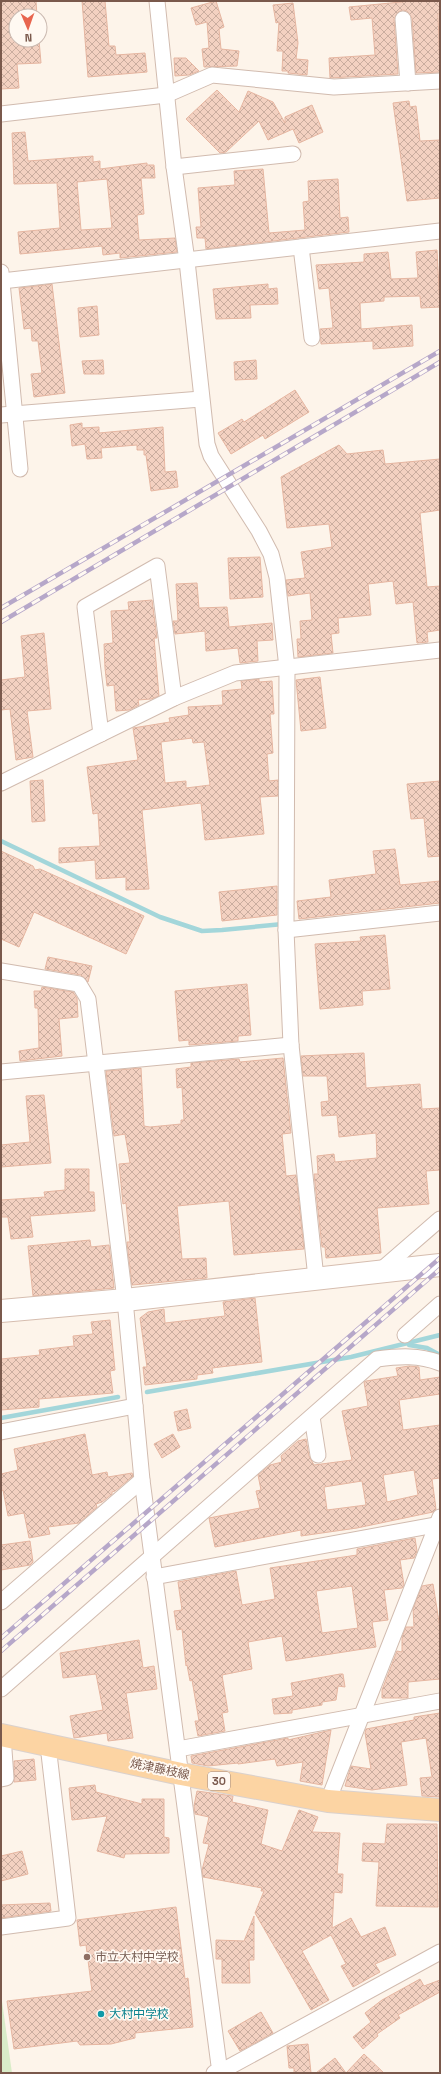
<svg xmlns="http://www.w3.org/2000/svg" width="441" height="2074" viewBox="0 0 441 2074" font-family="'Space Grotesk','Noto Sans JP',sans-serif">
<defs>
<pattern id="building-cross-hatch" width="8" height="8" patternUnits="userSpaceOnUse"><rect width="8" height="8" fill="#f3d1c1"/><path d="M0 0l8 8M0 8l8-8" fill="none" stroke="#caad9f"/></pattern>
</defs>
<rect width="100%" height="100%" fill="#fdf4ea"/>
<polygon fill="#d9ecc8" points="1,1994 12,2073 1,2073"/>
<g fill="none" stroke-linecap="round" stroke-linejoin="round">
<g stroke="#a3d6da" stroke-width="4.5">
<polyline points="1,841 160,917 202,931 222,930 283,924"/>
<polyline points="409,1345 427,1348 440,1355"/>
<polyline points="147,1392 351,1357 440,1335"/>
<polyline points="1,1418 118,1397"/>
</g>
</g>
<g fill="url(#building-cross-hatch)" stroke="#e6b6a1" fill-rule="evenodd">
<polygon points="1,1 36,1 37,16 16,16 16,40 39,40 41,63 17,64 19,88 1,89"/>
<polygon points="82,1 105,1 109,46 115,46 116,55 145,53 147,72 88,77"/>
<polygon points="216,1 224,27 219,29 221,49 239,51 237,66 204,67 202,49 209,48 207,22 196,25 191,8"/>
<polygon points="411,1 440,1 440,14 438,14 440,72 416,73 412,18 407,11 403,10 398,12 394,19 398,74 330,78 329,58 375,55 372,18 351,20 349,7"/>
<polygon points="293,3 298,43 296,59 308,60 307,75 288,73 288,71 282,71 283,51 277,51 279,22 276,23 273,5"/>
<polygon points="174,58 186,58 199,71 189,75 175,76"/>
<polygon points="217,90 239,112 248,91 273,102 285,123 285,117 312,105 323,132 299,143 293,129 268,140 259,121 226,152 220,153 186,119"/>
<polygon points="409,101 410,107 416,106 420,141 440,140 440,198 407,201 393,103"/>
<path d="M 25,132 L 28,161 L 93,156 L 93,162 L 100,161 L 100,169 L 147,163 L 147,165 L 154,165 L 155,178 L 141,178 L 144,214 L 137,215 L 139,240 L 175,238 L 177,252 L 120,258 L 120,253 L 103,255 L 102,246 L 20,254 L 18,232 L 60,228 L 57,183 L 14,184 L 12,133 ZM 107,179 L 112,228 L 81,230 L 77,182 Z"/>
<polygon points="263,169 269,233 305,230 303,202 309,201 308,181 338,179 340,218 348,217 349,232 206,249 205,238 197,238 196,227 201,227 198,188 235,185 234,171"/>
<polygon points="437,250 440,307 421,308 420,296 384,297 384,301 360,303 361,329 412,325 413,346 373,349 373,341 321,344 320,329 333,328 329,288 319,289 316,265 364,262 364,254 388,252 391,279 418,278 416,252"/>
<polygon points="52,284 65,393 34,397 31,374 42,373 38,341 32,341 31,328 24,329 19,288"/>
<polygon points="268,284 268,289 277,288 278,304 250,305 251,318 216,319 213,289"/>
<polygon points="97,306 99,335 80,337 78,308"/>
<polygon points="103,360 104,374 84,374 82,361"/>
<polygon points="256,360 257,379 235,380 234,362"/>
<polygon points="295,390 309,412 265,439 263,435 231,454 218,433 242,419 244,422"/>
<polygon points="82,423 82,428 99,427 99,433 163,427 165,472 176,471 178,487 151,491 146,455 144,455 144,450 137,450 137,445 101,448 102,458 87,459 85,444 72,446 70,425"/>
<polygon points="339,445 347,454 383,450 385,464 440,459 440,510 420,513 427,587 440,586 440,630 427,632 428,642 417,643 413,602 396,604 393,581 368,584 371,615 338,618 339,633 331,634 333,653 298,657 297,639 301,639 300,621 312,620 310,593 288,596 286,580 305,578 301,552 332,547 329,524 287,528 281,477"/>
<polygon points="260,557 263,597 230,599 228,558"/>
<polygon points="197,583 199,608 227,607 229,627 272,623 273,640 257,641 258,661 240,663 238,648 206,651 205,631 175,634 173,621 178,621 176,584"/>
<polygon points="152,600 157,638 154,638 159,696 151,699 138,700 139,705 129,710 116,711 114,685 107,686 105,668 104,644 113,643 111,611 129,610 128,602"/>
<polygon points="44,633 51,709 27,711 33,757 16,760 10,709 1,710 1,680 25,677 21,636"/>
<polygon points="320,677 326,728 301,731 296,680"/>
<path d="M 259,679 L 259,682 L 272,681 L 274,714 L 270,714 L 273,753 L 267,754 L 269,781 L 278,780 L 278,796 L 260,797 L 264,834 L 205,840 L 201,803 L 142,810 L 149,889 L 126,890 L 126,877 L 96,879 L 95,860 L 59,863 L 59,848 L 100,846 L 98,813 L 93,814 L 87,767 L 138,760 L 133,728 L 170,722 L 169,718 L 189,715 L 188,707 L 223,705 L 222,691 L 242,689 L 241,681 ZM 192,738 L 193,743 L 204,742 L 210,785 L 186,788 L 186,781 L 165,783 L 161,742 Z"/>
<polygon points="43,780 45,821 32,822 30,781"/>
<polygon points="440,781 440,856 428,857 424,818 411,819 407,784"/>
<polygon points="395,849 400,885 440,881 440,903 299,919 297,901 331,897 329,880 376,874 373,851"/>
<polygon points="1,851 33,866 35,870 40,869 144,916 126,954 34,912 19,947 1,939"/>
<polygon points="277,886 277,915 222,921 219,892"/>
<polygon points="385,935 390,989 362,991 363,1005 320,1009 315,944 361,941 360,937"/>
<polygon points="48,957 92,966 88,982 81,975 45,969"/>
<polygon points="247,984 251,1035 238,1036 238,1041 189,1045 189,1040 179,1041 175,991"/>
<polygon points="42,987 73,992 77,998 78,1017 59,1019 62,1056 20,1061 19,1051 39,1048 38,1008 35,1008 34,991 41,991"/>
<polygon points="364,1053 366,1088 420,1084 422,1109 440,1108 440,1170 426,1171 429,1204 377,1208 381,1253 326,1258 325,1247 322,1247 314,1174 318,1174 317,1156 334,1154 335,1162 377,1158 376,1133 339,1137 337,1115 322,1116 321,1102 329,1101 327,1076 303,1076 301,1056"/>
<polygon points="283,1058 291,1133 282,1134 286,1176 296,1175 304,1249 234,1255 229,1201 177,1206 182,1259 206,1258 207,1278 132,1285 127,1242 130,1242 126,1203 123,1204 119,1164 130,1163 125,1134 114,1136 106,1071 141,1068 144,1126 150,1127 181,1124 181,1120 184,1120 182,1087 177,1088 176,1069 191,1067 191,1063 239,1059 240,1062"/>
<polygon points="44,1095 51,1163 1,1167 1,1145 30,1142 26,1096"/>
<polygon points="65,1169 89,1169 89,1192 94,1192 95,1211 30,1216 33,1237 11,1239 8,1217 1,1217 1,1200 45,1197 44,1192 65,1190"/>
<polygon points="90,1240 91,1247 109,1245 114,1288 33,1296 28,1246"/>
<polygon points="255,1298 262,1362 212,1368 213,1373 197,1375 197,1379 145,1385 143,1367 147,1367 140,1318 148,1312 164,1309 165,1323 225,1316 223,1302"/>
<polygon points="110,1320 115,1370 110,1371 113,1393 39,1399 39,1407 1,1410 1,1359 40,1355 39,1350 74,1346 73,1336 93,1334 91,1322"/>
<path d="M 409,1366 L 419,1367 L 420,1380 L 440,1377 L 440,1394 L 399,1400 L 403,1430 L 440,1425 L 440,1478 L 432,1479 L 436,1509 L 433,1512 L 357,1528 L 301,1536 L 301,1530 L 215,1547 L 209,1518 L 260,1508 L 256,1491 L 261,1490 L 258,1475 L 270,1465 L 282,1462 L 281,1456 L 298,1441 L 306,1439 L 309,1456 L 314,1465 L 352,1460 L 342,1411 L 368,1406 L 364,1382 L 366,1381 L 398,1376 L 396,1368 ZM 414,1470 L 418,1495 L 387,1502 L 383,1475 ZM 362,1481 L 366,1505 L 327,1510 L 324,1487 Z"/>
<polygon points="187,1409 191,1428 178,1431 174,1412"/>
<polygon points="85,1434 92,1475 107,1472 108,1477 132,1473 133,1476 115,1491 112,1492 112,1494 102,1502 96,1504 97,1507 79,1523 48,1527 50,1534 29,1538 24,1513 8,1516 3,1490 1,1491 1,1474 18,1470 14,1449"/>
<polygon points="173,1434 180,1447 162,1458 154,1444"/>
<path d="M 415,1538 L 417,1551 L 414,1558 L 400,1560 L 404,1585 L 402,1588 L 384,1590 L 388,1620 L 372,1622 L 376,1647 L 286,1661 L 282,1636 L 248,1642 L 252,1669 L 222,1675 L 228,1712 L 222,1713 L 225,1731 L 198,1736 L 195,1721 L 199,1721 L 192,1680 L 190,1681 L 187,1665 L 186,1666 L 182,1629 L 177,1630 L 174,1611 L 182,1610 L 178,1582 L 236,1571 L 242,1605 L 275,1599 L 270,1568 L 357,1555 L 357,1549 ZM 352,1586 L 358,1628 L 322,1633 L 316,1591 Z"/>
<polygon points="30,1541 33,1562 30,1565 1,1570 1,1545"/>
<polygon points="433,1584 440,1628 440,1679 408,1682 408,1698 382,1698 382,1690 397,1651 402,1652 402,1637 406,1627 414,1627 413,1609 422,1586"/>
<polygon points="139,1640 143,1668 154,1666 157,1689 126,1693 133,1738 108,1741 107,1733 74,1738 70,1716 103,1710 96,1674 63,1678 60,1653"/>
<polygon points="340,1674 343,1674 345,1687 338,1686 336,1700 322,1702 322,1705 292,1710 292,1713 274,1714 272,1699 293,1696 291,1683"/>
<polygon points="440,1713 440,1797 422,1796 420,1778 432,1777 426,1738 401,1742 407,1785 372,1790 345,1786 351,1766 371,1769 365,1733 366,1729 414,1720 414,1717"/>
<polygon points="331,1730 322,1785 300,1781 303,1762 277,1766 275,1759 238,1764 238,1763 208,1766 192,1763 191,1756 288,1738 288,1740"/>
<polygon points="34,1759 36,1780 14,1782 14,1761"/>
<polygon points="95,1785 96,1792 142,1804 142,1799 164,1799 164,1837 169,1838 169,1853 125,1854 124,1858 97,1851 107,1816 72,1820 69,1788"/>
<polygon points="197,1791 233,1796 232,1802 268,1810 261,1844 282,1851 299,1810 318,1817 312,1832 340,1833 337,1874 343,1874 342,1893 334,1892 332,1928 351,1918 361,1937 385,1927 396,1955 375,1964 380,1972 353,1987 341,1966 346,1964 331,1935 302,1951 329,2000 311,2010 255,1913 264,1891 261,1891 262,1888 203,1877 202,1870 209,1844 203,1843 209,1817 195,1814 194,1806"/>
<polygon points="387,1824 437,1824 438,1907 376,1906 379,1862 362,1861 363,1843 385,1844"/>
<polygon points="22,1851 28,1874 1,1881 1,1856"/>
<polygon points="50,1903 51,1911 1,1918 1,1905"/>
<polygon points="176,1907 185,1979 188,1978 193,2027 135,2033 135,2038 111,2044 80,2045 77,2041 14,2049 7,2001 92,1991 86,1945 80,1946 77,1920"/>
<polygon points="254,1916 254,1960 249,1960 250,1983 222,1983 222,1959 216,1959 216,1940 244,1941"/>
<polygon points="420,1979 424,1986 440,1980 440,1992 398,2015 400,2018 377,2034 378,2036 363,2049 353,2037 371,2022 365,2013 382,2000"/>
<polygon points="261,2012 273,2033 240,2051 228,2031"/>
<polygon points="308,2044 311,2073 294,2073 294,2068 289,2068 287,2046"/>
<polygon points="364,2054 384,2073 316,2073 335,2058 346,2073"/>
</g>
<g fill="none" stroke-linecap="round" stroke-linejoin="round">
<g stroke="#d1bbaf" stroke-width="17">
<g id="street">
<polyline points="157,1 174,167 187,261 207,444 211,456 259,531 271,554 277,577 287,668 286,930 291,1045 316,1278"/>
<polyline points="403,19 408,83"/>
<polyline points="1,114 166,95 212,75 334,87 440,81"/>
<polyline points="174,167 293,154"/>
<polyline points="301,247 312,338"/>
<polyline points="1,272 20,469"/>
<polyline points="2,281 440,231"/>
<polyline points="1,415 201,399"/>
<polyline points="101,734 85,607 157,566 174,698"/>
<polyline points="1,783 174,698 235,673 440,650"/>
<polyline points="286,930 440,913"/>
<polyline points="1,971 79,984 88,999 125,1300 142,1480 220,2073"/>
<polyline points="1,1072 291,1045"/>
<polyline points="380,1271 440,1219"/>
<polyline points="405,1335 440,1304"/>
<polyline points="312,1417 318,1455"/>
<polyline points="1,1432 135,1406"/>
<polyline points="154,1577 440,1524"/>
<polyline points="1,1602 142,1480"/>
<path d="M 1,1689 L 377,1359 C 400,1356 419,1355 440,1363"/>
<polyline points="178,1749 440,1701"/>
<polyline points="1,1779 6,1778 3,1736"/>
<polyline points="328,1801 440,1517"/>
<polyline points="1,1927 68,1918 48,1745"/>
<polyline points="214,2073 220,2072 440,1952"/>
</g>
</g>
<g stroke="#d6bdaf" stroke-width="24">
<polyline id="secondary" points="1,1311 125,1300 440,1265"/>
</g>
<g stroke="#dad1cd" stroke-width="24">
<polyline id="primary" points="1,1735 181,1774 328,1801 440,1810"/>
</g>
<use href="#street" stroke="#fff" stroke-width="15"/>
<use href="#secondary" stroke="#fff" stroke-width="22"/>
<use href="#primary" stroke="#fcd4a3" stroke-width="22"/>
<g stroke="#b6a7c9" stroke-width="4.5">
<g id="rail">
<polyline points="1,608 440,351"/>
<polyline points="1,622 440,362"/>
<polyline points="1,1638 440,1258"/>
<polyline points="1,1651 440,1269"/>
</g>
</g>
<use href="#rail" stroke="#fff9f2" stroke-width="3" stroke-dasharray="9" stroke-linecap="butt"/>
</g>
<circle fill="#8d6e63" stroke="#fff9f2" stroke-width="1.5" cx="87" cy="1957" r="4"/>
<circle fill="#0f9aa8" stroke="#fff9f2" stroke-width="1.5" cx="101" cy="2014" r="4"/>
<g text-anchor="middle" dominant-baseline="central" stroke-width="3.5" stroke-linejoin="round" paint-order="stroke">
<rect fill="#fff9f2" stroke="#a2897e" stroke-width="1" x="208" y="1772" width="22" height="18" rx="3"/>
<g font-size="11" font-weight="bold" fill="#7a594c">
<text x="219" y="1781">30</text>
</g>
<g font-size="12" fill="#7a594c" stroke="#fff9f2">
<text transform="translate(160 1769) rotate(12)">焼津藤枝線</text>
</g>
<g font-size="12" fill="#785e54" stroke="#fff9f2" text-anchor="start">
<text x="95" y="1957">市立大村中学校</text>
</g>
<g font-size="12" fill="#0d838f" stroke="#fff9f2" text-anchor="start">
<text x="109" y="2014">大村中学校</text>
</g>
</g>
<rect width="441" height="2074" fill="none" stroke="#7a594c" stroke-width="4"/>
<g transform="translate(28 28) rotate(178)"><circle r="19" fill="#fff9f2" stroke="#cab9b0"/>
<path d="M0-3L7 15L0 10L-7 15Z" fill="#e8654e"/>
<text y="-6" font-size="11" font-weight="bold" text-anchor="middle" fill="#7a594c">N</text>
</g>
</svg>
